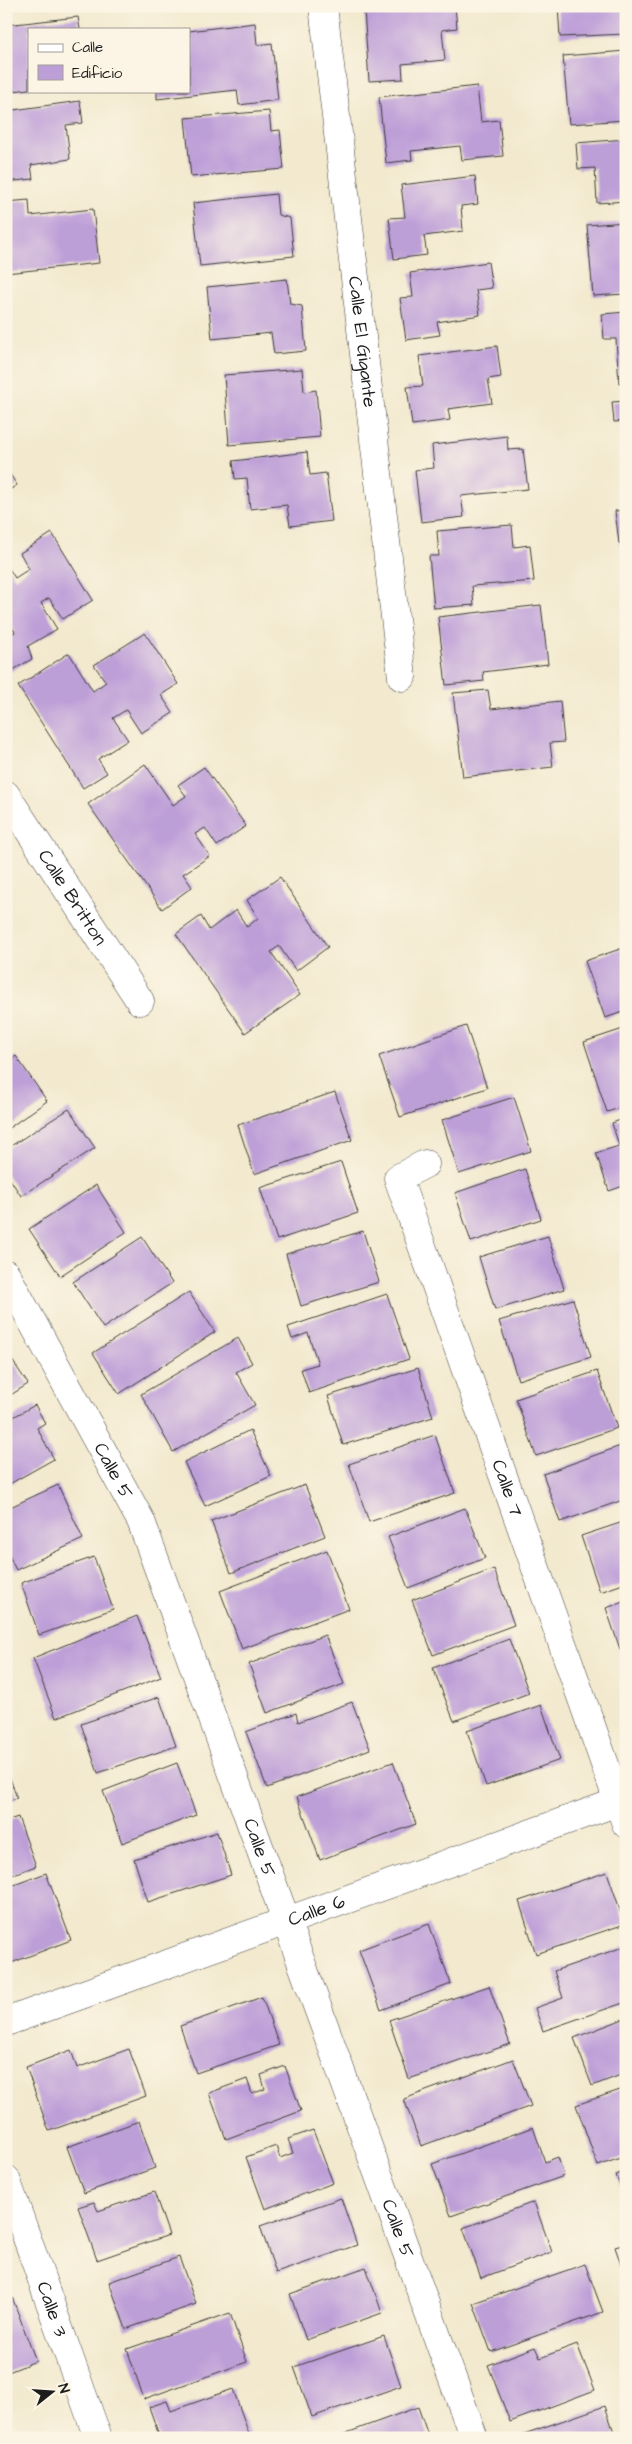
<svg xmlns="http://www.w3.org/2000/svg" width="632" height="2444" viewBox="0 0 632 2444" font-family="'Architects Daughter',sans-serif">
<rect width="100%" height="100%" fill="#fcf5e5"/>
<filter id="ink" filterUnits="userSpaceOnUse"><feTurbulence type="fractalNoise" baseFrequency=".02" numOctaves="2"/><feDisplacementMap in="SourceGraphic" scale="10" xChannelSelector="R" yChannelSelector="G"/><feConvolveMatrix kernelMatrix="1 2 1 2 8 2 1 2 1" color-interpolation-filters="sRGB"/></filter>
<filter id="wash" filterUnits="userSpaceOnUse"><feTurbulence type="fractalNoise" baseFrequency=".0096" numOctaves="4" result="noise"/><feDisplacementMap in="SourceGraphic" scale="20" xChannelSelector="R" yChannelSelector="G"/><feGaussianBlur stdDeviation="1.12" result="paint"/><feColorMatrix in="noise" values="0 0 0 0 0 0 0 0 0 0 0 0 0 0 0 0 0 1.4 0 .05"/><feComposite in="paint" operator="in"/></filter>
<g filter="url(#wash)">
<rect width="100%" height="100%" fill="#f2e9ce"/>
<g id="blocks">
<g fill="#bd9fd8">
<polygon points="412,6 455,6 457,28 442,30 445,60 402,64 403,79 369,81 364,10"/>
<polygon points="558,6 626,6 626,34 560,37"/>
<polygon points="78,17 80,29 29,29 29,89 6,92 6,25"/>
<polygon points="255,23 257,45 272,43 278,100 239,105 237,90 157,99 157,91 189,91 189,31"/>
<polygon points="626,51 626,120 569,124 563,56"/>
<polygon points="477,86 481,122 499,120 503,156 462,160 460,146 411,151 412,160 386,163 379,97"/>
<polygon points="80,101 83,123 66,125 70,159 31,165 33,179 6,182 6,111"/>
<polygon points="269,111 271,131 280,130 284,169 191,177 185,118"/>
<polygon points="626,139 626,201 597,203 595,168 578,169 576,143"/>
<polygon points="475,176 478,204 461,206 463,231 424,236 427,255 394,259 389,218 405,217 401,185"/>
<polygon points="276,194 278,215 290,218 294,256 200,266 193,203"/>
<polygon points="29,200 30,216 93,209 99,263 6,273 6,202"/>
<polygon points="626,222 626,294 593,296 587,225"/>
<polygon points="488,262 492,288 476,290 480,315 437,322 440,335 406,340 400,298 413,297 410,273"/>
<polygon points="287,279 290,304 302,306 306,351 274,354 271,333 212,339 207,287"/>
<polygon points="626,312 626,382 619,383 616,339 604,339 602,314"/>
<polygon points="497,346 501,377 488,379 492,403 448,409 450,420 412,425 407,387 423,386 419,356"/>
<polygon points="302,369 304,392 316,390 320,437 229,445 224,375"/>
<polygon points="626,401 626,421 614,422 612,402"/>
<polygon points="507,436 508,450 523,449 528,489 461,496 464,517 421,522 415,470 434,468 432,445"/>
<polygon points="307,452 310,475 326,473 332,521 290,526 287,505 250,509 247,478 235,479 233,461"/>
<polygon points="6,468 17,485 6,492"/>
<polygon points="626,510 626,542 619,543 615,511"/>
<polygon points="512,525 514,547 530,545 534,581 472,586 474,605 434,608 429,556 439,556 437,531"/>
<polygon points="52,533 93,600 63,619 49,598 41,603 57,629 28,646 32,659 6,674 6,637 15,632 6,617 6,564 15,578 29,569 20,553"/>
<polygon points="541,605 548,664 483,672 484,681 446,685 438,617"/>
<polygon points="145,633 178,684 161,695 173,713 141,733 126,710 113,718 128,740 98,759 107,773 83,788 18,686 69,653 93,691 106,682 94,665"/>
<polygon points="488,690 491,709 560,701 564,742 550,743 553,767 463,777 453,693"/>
<polygon points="145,764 173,805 186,796 178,785 204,767 246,826 217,846 205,828 195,834 210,856 183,874 192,887 162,909 88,804"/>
<polygon points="280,877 328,947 296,971 279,946 271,952 300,995 245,1033 176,934 201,916 209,930 236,910 247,927 258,918 247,900"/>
<polygon points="626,947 626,1011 605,1018 585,961"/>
<polygon points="466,1026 487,1088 400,1117 379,1056"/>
<polygon points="626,1028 626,1106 607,1112 584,1042"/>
<polygon points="16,1056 47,1101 6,1130 6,1063"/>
<polygon points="335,1092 352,1140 254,1174 238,1125"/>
<polygon points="514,1097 531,1151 459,1174 442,1120"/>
<polygon points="69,1109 95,1148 21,1196 6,1173 6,1149"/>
<polygon points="626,1118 626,1185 609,1191 596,1153 619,1146 612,1123"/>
<polygon points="341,1162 358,1213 277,1240 260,1188"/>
<polygon points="525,1169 541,1219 471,1242 455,1193"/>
<polygon points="96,1185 126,1232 60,1276 29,1229"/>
<polygon points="363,1231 379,1282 301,1306 286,1254"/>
<polygon points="548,1236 564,1289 495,1310 479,1257"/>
<polygon points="142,1237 172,1283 103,1328 73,1282"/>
<polygon points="189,1292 215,1332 119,1394 93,1353"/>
<polygon points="387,1294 409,1359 309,1393 301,1369 318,1364 308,1333 292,1339 288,1327"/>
<polygon points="573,1299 591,1357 518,1380 499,1321"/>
<polygon points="238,1338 252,1363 236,1372 255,1405 173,1452 141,1394"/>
<polygon points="6,1351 28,1384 6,1398"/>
<polygon points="418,1368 433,1417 343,1445 328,1396"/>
<polygon points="597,1371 617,1428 536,1456 516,1399"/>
<polygon points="35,1405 45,1423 37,1428 54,1459 6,1486 6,1421"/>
<polygon points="250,1430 271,1476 205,1506 184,1462"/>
<polygon points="435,1435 455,1493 369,1522 349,1464"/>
<polygon points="626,1444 626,1499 560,1522 543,1474"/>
<polygon points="58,1485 83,1539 16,1570 6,1549 6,1509"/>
<polygon points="305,1485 325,1536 231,1573 211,1521"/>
<polygon points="465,1508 485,1558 408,1588 388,1537"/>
<polygon points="626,1521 626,1583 600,1592 581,1536"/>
<polygon points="327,1550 349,1609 242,1649 220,1591"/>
<polygon points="94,1557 113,1609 39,1635 21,1583"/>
<polygon points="494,1569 514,1625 433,1655 412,1600"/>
<polygon points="626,1601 626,1653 622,1655 606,1608"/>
<polygon points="137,1616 161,1677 56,1718 33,1658"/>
<polygon points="325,1635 344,1684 267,1713 249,1664"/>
<polygon points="509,1639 529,1693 454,1721 433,1668"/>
<polygon points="159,1697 176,1746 98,1773 81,1724"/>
<polygon points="352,1702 370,1749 267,1788 246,1732 296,1713 298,1722"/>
<polygon points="541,1705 560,1760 486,1786 467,1731"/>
<polygon points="393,1762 416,1824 320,1860 297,1797"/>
<polygon points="177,1763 196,1815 122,1843 103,1791"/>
<polygon points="6,1767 17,1798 6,1802"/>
<polygon points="18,1817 36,1866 6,1877 6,1821"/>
<polygon points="217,1832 231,1875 148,1902 134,1859"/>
<polygon points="607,1872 625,1924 536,1954 519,1901"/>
<polygon points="46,1873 71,1940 6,1965 6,1888"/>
<polygon points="429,1924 451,1984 381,2010 359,1950"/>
<polygon points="626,1946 626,2002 543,2031 535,2008 563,1998 554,1971"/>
<polygon points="489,1986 510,2044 409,2079 389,2020"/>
<polygon points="262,1997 279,2045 196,2073 180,2026"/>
<polygon points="626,2018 626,2073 592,2086 574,2038"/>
<polygon points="129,2049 146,2096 49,2131 26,2067 71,2050 77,2068"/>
<polygon points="513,2059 531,2106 421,2146 404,2099"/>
<polygon points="285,2066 301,2111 226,2139 209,2093 247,2079 252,2094 265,2089 261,2075"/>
<polygon points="626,2088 626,2156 598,2166 576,2105"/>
<polygon points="139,2121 155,2168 84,2193 67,2147"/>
<polygon points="533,2127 545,2162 558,2157 564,2176 451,2216 432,2164"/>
<polygon points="313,2130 333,2183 265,2209 246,2157 276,2146 280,2158 293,2153 288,2139"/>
<polygon points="626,2171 626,2201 616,2175"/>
<polygon points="154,2192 169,2235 97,2260 78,2207 94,2202 98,2211"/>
<polygon points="341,2198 357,2245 276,2273 260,2226"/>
<polygon points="534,2202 552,2252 481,2278 463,2228"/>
<polygon points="626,2244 626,2276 625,2276 615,2247"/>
<polygon points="179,2257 196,2304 126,2329 109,2282"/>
<polygon points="585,2264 603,2312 491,2352 473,2303"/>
<polygon points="366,2267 382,2313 306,2340 290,2294"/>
<polygon points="12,2297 36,2361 6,2373 6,2299"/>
<polygon points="230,2313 247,2362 144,2399 127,2349"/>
<polygon points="384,2336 401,2386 312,2417 294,2367"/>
<polygon points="577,2344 595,2390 510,2422 488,2365 535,2347 540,2358"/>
<polygon points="233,2389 250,2437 160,2438 149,2407 167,2401 171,2411"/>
<polygon points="605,2406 616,2438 525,2438 524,2434"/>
<polygon points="418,2407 429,2438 333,2438"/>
</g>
</g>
</g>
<g filter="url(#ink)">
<use href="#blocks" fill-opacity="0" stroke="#3c3b37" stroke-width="1"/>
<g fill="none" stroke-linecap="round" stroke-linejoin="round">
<g stroke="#3c3b37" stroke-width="29">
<g id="minor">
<path id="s1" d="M 323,6 L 402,677"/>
<path id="s2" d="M 6,795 L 140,1001"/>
<path id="s3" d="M 425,1164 L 398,1178 L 626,1824"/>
<path id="s4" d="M 6,1274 L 141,1521 L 474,2438"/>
<path id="s5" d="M 6,2022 L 626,1799"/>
<path id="s6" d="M 6,2179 L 98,2438"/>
</g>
</g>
<use href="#minor" stroke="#fff" stroke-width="28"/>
</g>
</g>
<g text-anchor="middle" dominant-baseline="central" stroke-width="4" stroke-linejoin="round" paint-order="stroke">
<g font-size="19" fill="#1c1c1c" stroke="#fcf5e5">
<text stroke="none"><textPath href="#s1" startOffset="338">Calle El Gigante</textPath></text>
<text stroke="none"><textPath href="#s2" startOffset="122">Calle Britton</textPath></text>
<text stroke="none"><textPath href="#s4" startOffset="224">Calle 5</textPath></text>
<text stroke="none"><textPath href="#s3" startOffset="359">Calle 7</textPath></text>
<text stroke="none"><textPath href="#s4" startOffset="629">Calle 5</textPath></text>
<text stroke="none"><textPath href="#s5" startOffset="330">Calle 6</textPath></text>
<text stroke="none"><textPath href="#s4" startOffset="1034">Calle 5</textPath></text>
<text stroke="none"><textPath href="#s6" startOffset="138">Calle 3</textPath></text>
</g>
</g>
<rect width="632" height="2444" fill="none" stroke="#fcf5e5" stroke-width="25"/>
<rect x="28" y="28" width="162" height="65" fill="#fcf5e5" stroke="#a29e95"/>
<rect x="38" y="44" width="25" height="8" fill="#ffffff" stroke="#a29e95"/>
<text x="72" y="52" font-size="15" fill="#1c1c1c">Calle</text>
<rect x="38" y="65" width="25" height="15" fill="#bd9fd8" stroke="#a29e95"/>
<text x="72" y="78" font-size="15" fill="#1c1c1c">Edificio</text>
<g transform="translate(52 2392) rotate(73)" stroke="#fcf5e5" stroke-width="4" paint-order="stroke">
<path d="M0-4L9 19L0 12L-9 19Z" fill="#1c1c1c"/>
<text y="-8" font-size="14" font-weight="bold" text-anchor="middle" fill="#1c1c1c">N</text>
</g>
</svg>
